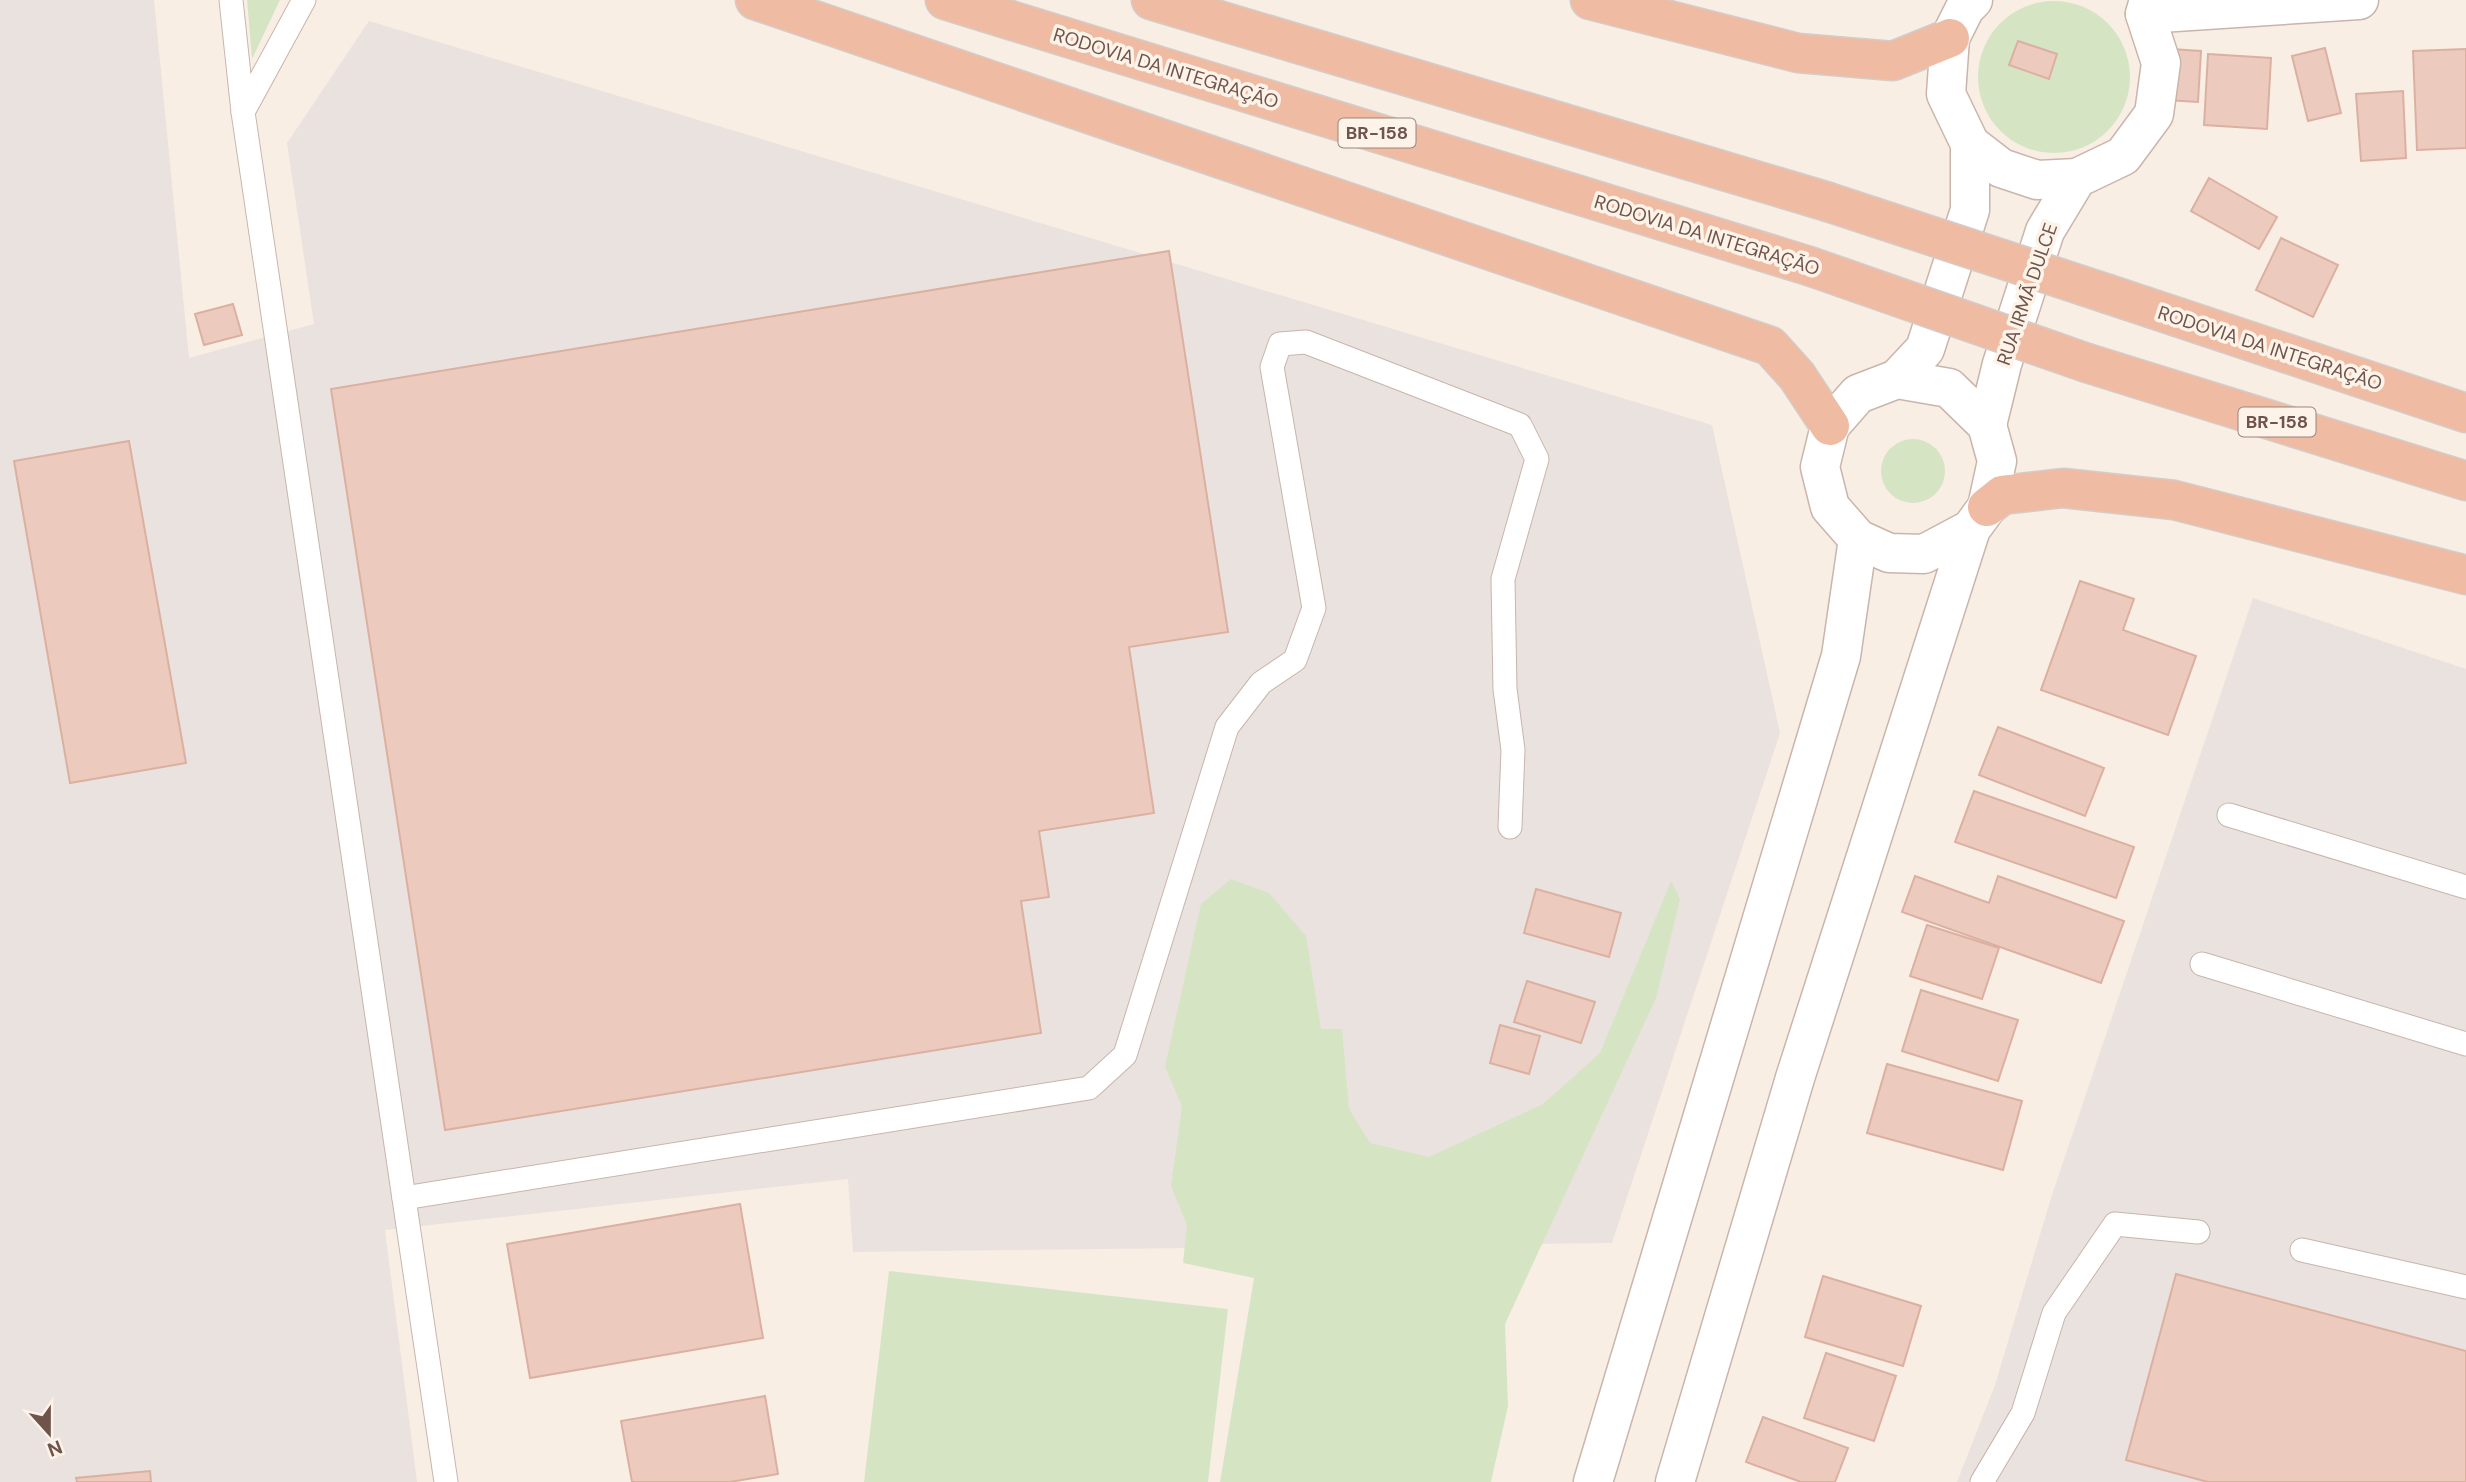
<svg xmlns="http://www.w3.org/2000/svg" width="2466" height="1482" viewBox="0 0 2466 1482" font-family="'DM Sans',sans-serif">
<rect width="100%" height="100%" fill="#f9eee4"/>
<g fill="#e9e2de">
<polygon points="0,0 154,0 189,358 314,324 287,143 369,21 1712,425 1780,733 1612,1243 853,1252 848,1179 385,1230 417,1482 0,1482"/>
<polygon points="2253,598 2466,669 2466,1482 1957,1482 1995,1385 2051,1198"/>
</g>
<g fill="#d5e5c4">
<polygon points="247,0 280,0 252,59"/>
<circle cx="2054" cy="77" r="76"/>
<circle cx="1913" cy="471" r="32"/>
<polygon points="1231,879 1269,893 1306,936 1321,1029 1342,1029 1349,1109 1370,1143 1429,1157 1543,1104 1600,1053 1671,881 1680,899 1656,998 1505,1324 1508,1406 1491,1482 1220,1482 1254,1278 1183,1263 1187,1225 1171,1186 1182,1106 1165,1067 1201,904"/>
<polygon points="889,1271 1228,1309 1208,1482 864,1482"/>
</g>
<g fill="#eccbbe" stroke="#dcb0a1" stroke-width="2">
<polygon points="2018,41 2057,54 2049,79 2009,65"/>
<polygon points="2325,48 2341,113 2308,121 2292,56"/>
<polygon points="2171,49 2201,51 2198,102 2167,100"/>
<polygon points="2466,49 2466,148 2417,150 2413,51"/>
<polygon points="2208,54 2271,58 2267,129 2204,125"/>
<polygon points="2403,91 2406,158 2361,161 2356,94"/>
<polygon points="2209,178 2277,217 2259,249 2191,211"/>
<polygon points="2281,238 2338,265 2313,317 2256,290"/>
<polygon points="1169,251 1228,632 1129,647 1154,813 1039,831 1049,897 1021,901 1041,1033 445,1130 331,389"/>
<polygon points="233,304 242,335 204,345 195,314"/>
<polygon points="129,441 186,763 70,783 14,461"/>
<polygon points="2080,581 2134,599 2123,630 2196,656 2168,735 2041,690"/>
<polygon points="1998,727 2104,768 2085,816 1979,775"/>
<polygon points="1974,791 2134,847 2116,898 1955,842"/>
<polygon points="1915,876 1989,903 1998,876 2124,921 2101,983 1902,912"/>
<polygon points="1536,889 1621,913 1609,957 1524,933"/>
<polygon points="1927,925 1999,948 1982,999 1910,976"/>
<polygon points="1527,981 1595,1002 1581,1043 1514,1022"/>
<polygon points="1921,990 2018,1020 1998,1081 1902,1051"/>
<polygon points="1500,1025 1540,1036 1529,1074 1490,1063"/>
<polygon points="1887,1064 2022,1101 2003,1170 1867,1133"/>
<polygon points="740,1204 763,1338 530,1378 507,1244"/>
<polygon points="2176,1274 2466,1351 2466,1482 2208,1482 2126,1460"/>
<polygon points="1823,1276 1921,1306 1903,1366 1805,1337"/>
<polygon points="1826,1353 1896,1376 1874,1441 1804,1418"/>
<polygon points="765,1396 778,1474 730,1482 632,1482 621,1421"/>
<polygon points="1763,1417 1848,1448 1835,1482 1801,1482 1746,1462"/>
<polygon points="150,1471 151,1482 77,1482 76,1478"/>
</g>
<g fill="none" stroke-linecap="round" stroke-linejoin="round">
<g stroke="#c9b5ab" stroke-width="25">
<g id="service">
<polyline points="231,0 243,112 446,1482"/>
<polyline points="243,112 304,0"/>
<polyline points="2229,815 2466,887"/>
<polyline points="2202,964 2466,1044"/>
<polyline points="404,1198 1089,1088 1125,1055 1227,727 1261,683 1295,660 1314,608 1272,367 1280,344 1306,342 1520,425 1537,459 1503,579 1505,689 1513,750 1510,827"/>
<polyline points="2302,1250 2466,1287"/>
<polyline points="1982,1482 2023,1413 2054,1313 2115,1224 2198,1232"/>
</g>
</g>
<g stroke="#c9b5ab" stroke-width="41">
<polyline id="minor" points="2145,14 2359,0"/>
</g>
<g stroke="#c9b5ab" stroke-width="41">
<g id="tertiary">
<polyline points="1970,144 2001,168 2037,180 2077,178"/>
<polyline points="1897,379 1925,349 1970,210 1970,144 1946,94 1950,38 1965,8 1973,0"/>
<polyline points="1987,425 2002,364 2045,231 2077,178 2123,156 2154,114 2161,63 2145,14 2149,0"/>
<polyline points="1593,1482 1841,656 1858,539"/>
<polyline points="1675,1482 1795,1078 1971,529 1987,507 1997,461 1987,425 1949,388 1897,379 1858,394 1830,426 1820,467 1830,507 1858,539 1889,553 1924,554 1971,529"/>
</g>
</g>
<g stroke="#d4ccc9" stroke-width="41">
<g id="trunk">
<polyline points="755,0 1770,346 1797,376 1830,426"/>
<polyline points="945,0 1809,266"/>
<polyline points="1151,0 1825,201"/>
<polyline points="1590,0 1798,53 1893,61 1950,38"/>
<polyline points="2108,294 2466,413"/>
<polyline points="2087,363 2466,481"/>
<polyline points="1987,507 2002,495 2063,488 2174,500 2466,575"/>
</g>
</g>
<use href="#service" stroke="#fff" stroke-width="23"/>
<use href="#minor" stroke="#fff" stroke-width="38"/>
<use href="#tertiary" stroke="#fff" stroke-width="38"/>
<use href="#trunk" stroke="#efbba2" stroke-width="38"/>
<g stroke="#d4ccc9" stroke-width="41" stroke-linecap="butt">
<g id="trunk-bridge">
<polyline points="1825,201 2108,294"/>
<polyline points="1809,266 2087,363"/>
</g>
</g>
<use href="#trunk-bridge" stroke="#efbba2" stroke-width="38"/>
</g>
<g text-anchor="middle" dominant-baseline="central" stroke-width="7" stroke-linejoin="round" paint-order="stroke">
<g fill="#fdf3e9" stroke="#9a847b" stroke-width="2">
<rect x="1338.5" y="118.5" width="77" height="29" rx="5"/>
<rect x="2238.5" y="407.5" width="77" height="29" rx="5"/>
</g>
<g font-size="18" font-weight="bold" fill="#6f544c">
<text x="1377" y="133">BR-158</text>
<text x="2277" y="422">BR-158</text>
</g>
<g font-size="19" fill="#6f544c" stroke="#fdf3e9">
<text transform="translate(1166 68) rotate(17)">RODOVIA DA INTEGRAÇÃO</text>
<text transform="translate(1707 235) rotate(17)">RODOVIA DA INTEGRAÇÃO</text>
<text transform="translate(2027 294) rotate(-71)">RUA IRMÃ DULCE</text>
<text transform="translate(2270 348) rotate(18)">RODOVIA DA INTEGRAÇÃO</text>
</g>
</g>
<g transform="translate(49 1433) rotate(159)" stroke="#fdf3e9" stroke-width="5" paint-order="stroke">
<path d="M0-5L12 26L0 18L-12 26Z" fill="#6f544c"/>
<text y="-10" font-size="19" font-weight="bold" text-anchor="middle" fill="#6f544c">N</text>
</g>
</svg>
